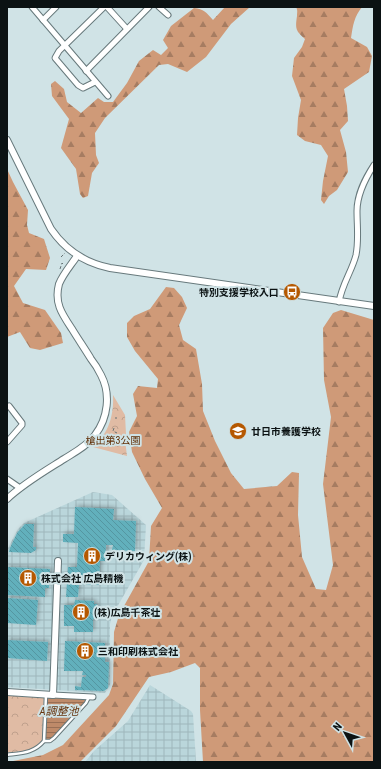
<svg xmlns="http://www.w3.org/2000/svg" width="381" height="769" viewBox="0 0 381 769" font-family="'Roboto Condensed','Noto Sans JP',sans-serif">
<defs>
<pattern id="industrial-grid" width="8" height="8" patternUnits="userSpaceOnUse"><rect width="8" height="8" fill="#bad6db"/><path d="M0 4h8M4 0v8" fill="none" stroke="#9fb7bb"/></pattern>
<pattern id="forest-firs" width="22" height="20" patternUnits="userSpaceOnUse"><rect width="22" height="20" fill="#cf9a78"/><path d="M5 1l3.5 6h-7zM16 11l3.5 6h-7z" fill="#a67c61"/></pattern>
<pattern id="park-crowns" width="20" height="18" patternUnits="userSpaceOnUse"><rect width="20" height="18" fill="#e0bba4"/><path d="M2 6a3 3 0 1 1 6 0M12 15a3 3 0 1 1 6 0" fill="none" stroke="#bfa08c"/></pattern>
<pattern id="water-rules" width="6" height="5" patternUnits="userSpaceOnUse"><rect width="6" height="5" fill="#be8a69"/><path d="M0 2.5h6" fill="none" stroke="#996f55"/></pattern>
<pattern id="building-back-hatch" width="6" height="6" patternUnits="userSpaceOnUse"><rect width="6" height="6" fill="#62b0bc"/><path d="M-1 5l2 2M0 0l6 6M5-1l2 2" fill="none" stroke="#5496a1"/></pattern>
<filter id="shadow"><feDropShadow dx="2" dy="-2" stdDeviation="2" flood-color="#0004"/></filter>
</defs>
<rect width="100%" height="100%" fill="#d0e3e6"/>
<g fill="url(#industrial-grid)">
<polygon points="93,492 112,495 146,525 144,560 112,616 110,624 110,685 105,693 7,687 7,550 18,529 24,523"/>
<polygon points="150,685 191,711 193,714 196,762 85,762 94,751 128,721"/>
</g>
<g fill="url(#forest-firs)">
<path d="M 225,7 L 250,7 L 231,24 L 206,57 L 187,72 L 168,64 L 159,65 L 105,118 L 95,133 L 96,155 L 99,163 L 92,173 L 88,196 L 83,198 L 80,194 L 76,169 L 61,148 L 69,119 L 52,96 L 51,84 L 55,81 L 64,89 L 67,102 L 81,113 L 98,98 L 104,102 L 113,102 L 127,83 L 139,61 L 153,50 L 161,55 L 168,48 L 163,40 L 171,26 L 194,8 C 204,9 206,12 213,20 Z"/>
<path d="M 296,7 L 362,7 C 354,17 353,25 351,38 L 367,47 L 372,56 L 369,72 L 344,89 L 347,106 L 348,121 L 340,130 L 346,152 L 348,172 L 337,190 L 329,196 L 324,204 L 321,200 L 323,181 L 328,156 L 321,145 L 305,141 L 297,135 L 298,118 L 301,100 L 292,76 L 294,58 L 302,47 L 305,39 C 296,31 295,29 297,16 C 297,12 298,11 296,7 Z"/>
<polygon points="7,169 13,182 28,210 27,225 29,233 44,239 50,258 46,270 26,269 14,286 23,303 45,310 61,333 63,343 40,350 30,348 20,332 7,337"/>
<polygon points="166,287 174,288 182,297 187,308 179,325 183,340 196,349 202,384 203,411 215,441 231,473 244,489 277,486 292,472 299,473 298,515 302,557 316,589 326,590 333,565 323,484 331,417 324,380 323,328 333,313 341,310 374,320 374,762 203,762 200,710 200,668 195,663 171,672 149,677 116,726 80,762 12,762 13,761 43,755 63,745 109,695 113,684 114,632 119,615 149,561 151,526 162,508 145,479 132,452 129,432 137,416 133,394 138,386 157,388 158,379 135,351 127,337 127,323 134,316 150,309"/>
</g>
<g fill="url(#park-crowns)">
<path d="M 113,395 L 125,415 L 126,434 L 125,440 L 127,456 L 93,447 C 109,433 114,415 113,395 Z"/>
<path d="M 7,695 L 44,696 L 42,741 C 34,752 20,751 7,753 Z"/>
</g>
<polygon fill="url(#water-rules)" points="49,697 85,699 85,703 53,737 50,739 45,739 47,699"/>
<g fill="url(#building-back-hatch)" filter="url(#shadow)">
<polygon points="75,507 114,509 113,520 136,521 135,551 112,550 113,545 106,545 105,561 100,561 99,585 79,584 78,597 66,597 68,567 77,567 78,543 63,542 63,534 74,534"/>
<polygon points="25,524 34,524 33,547 36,547 36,550 31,553 9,552 10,548 17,533"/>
<polygon points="7,567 50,569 49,588 45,588 45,597 7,595"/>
<polygon points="7,598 38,600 36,625 7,623"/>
<polygon points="75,600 94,601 94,604 97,604 97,619 93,619 93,632 74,632 74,626 64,626 64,605 74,605"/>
<polygon points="7,640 48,642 47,661 7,658"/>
<polygon points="65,641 105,643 105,662 109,662 108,688 104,691 75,690 75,686 81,687 82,677 86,677 86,675 82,675 83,671 64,671"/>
</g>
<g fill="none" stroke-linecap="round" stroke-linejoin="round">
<g stroke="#67797c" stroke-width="4.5">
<g id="service">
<polyline points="46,695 44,741 50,741 54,738 86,703 89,697"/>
<path d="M 7,755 C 22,753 34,753 44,741"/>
</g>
</g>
<g stroke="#67797c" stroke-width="7">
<g id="minor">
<polyline points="32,7 108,96"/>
<polyline points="107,7 127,29"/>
<polyline points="159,7 168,15"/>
<polyline points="43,20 56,7"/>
<polyline points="86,71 149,7"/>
<polyline points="95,82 83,88 78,85 55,58 59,51 104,7"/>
<path d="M 339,302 C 342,284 352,271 356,255 C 359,240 357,226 357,211 C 357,194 365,179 374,165"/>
<polyline points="7,442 22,425 22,423 9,406"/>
<polyline points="7,479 20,488"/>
<polyline points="53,695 93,697"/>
</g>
</g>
<g stroke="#67797c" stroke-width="8">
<g id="tertiary">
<path d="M 7,140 L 51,229 C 66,251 85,263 110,268 L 374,306"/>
<path d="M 7,499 C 24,483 45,471 64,459 C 75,452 87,446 95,435 C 108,418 111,394 101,375 C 98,369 95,364 91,359 C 85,349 78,339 72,329 C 62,314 54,303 59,284 C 63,274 71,265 77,256"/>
<polyline points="7,692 53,695 58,561"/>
</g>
</g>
<g stroke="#667274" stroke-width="1" stroke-dasharray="3 2" stroke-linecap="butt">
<polyline points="61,257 65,253"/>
<polyline points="60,269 62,263 63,264"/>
<polyline points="116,419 116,417"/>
<polyline points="114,428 113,431 117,433"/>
</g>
<use href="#service" stroke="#fff" stroke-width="2.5"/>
<use href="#minor" stroke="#fff" stroke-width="5"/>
<use href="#tertiary" stroke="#fff" stroke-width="6"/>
</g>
<defs>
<g id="bus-disc" transform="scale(0.9)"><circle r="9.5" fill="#b55800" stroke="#d0e3e6"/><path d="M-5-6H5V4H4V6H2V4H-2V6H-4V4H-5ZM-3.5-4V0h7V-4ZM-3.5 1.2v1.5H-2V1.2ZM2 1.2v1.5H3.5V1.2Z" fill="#fff"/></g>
<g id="school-disc" transform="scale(0.9)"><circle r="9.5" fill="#b55800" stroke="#d0e3e6"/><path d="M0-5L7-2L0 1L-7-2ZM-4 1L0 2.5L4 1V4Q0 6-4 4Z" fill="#fff"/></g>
<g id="building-disc" transform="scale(0.9)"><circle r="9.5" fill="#b55800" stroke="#d0e3e6"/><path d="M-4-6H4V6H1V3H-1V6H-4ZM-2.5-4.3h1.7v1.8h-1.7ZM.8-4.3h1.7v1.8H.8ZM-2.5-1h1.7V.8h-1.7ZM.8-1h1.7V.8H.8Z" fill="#fff"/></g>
</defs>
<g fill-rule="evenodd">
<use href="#bus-disc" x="292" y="292"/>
<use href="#school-disc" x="238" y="431"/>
<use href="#building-disc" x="92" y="556"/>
<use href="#building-disc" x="28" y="578"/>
<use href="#building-disc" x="81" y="612"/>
<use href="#building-disc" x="85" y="651"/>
</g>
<g text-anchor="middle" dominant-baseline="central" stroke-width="4" stroke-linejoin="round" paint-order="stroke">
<g font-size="10" font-weight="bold" fill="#0b1213" stroke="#d0e3e6" text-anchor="start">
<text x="279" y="292" text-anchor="end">特別支援学校入口</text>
<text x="251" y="431">廿日市養護学校</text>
<text x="105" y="556">デリカウィング(株)</text>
<text x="41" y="578">株式会社 広島精機</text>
<text x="94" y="612">(株)広島千茶壮</text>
<text x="98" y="651">三和印刷株式会社</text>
</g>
<g font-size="10" fill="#5f2e05" stroke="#d0e3e6">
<text x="113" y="440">槍出第3公園</text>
</g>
<g font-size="11" font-style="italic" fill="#66340e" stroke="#d0e3e6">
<text x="59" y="711">A調整池</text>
</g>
</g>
<rect width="381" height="769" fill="none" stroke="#0b1213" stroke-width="16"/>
<g transform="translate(345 733) rotate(310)" stroke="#d0e3e6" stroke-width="3" paint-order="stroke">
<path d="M0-3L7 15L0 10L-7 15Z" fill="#0b1213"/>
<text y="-6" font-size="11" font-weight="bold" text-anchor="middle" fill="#0b1213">N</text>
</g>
</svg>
